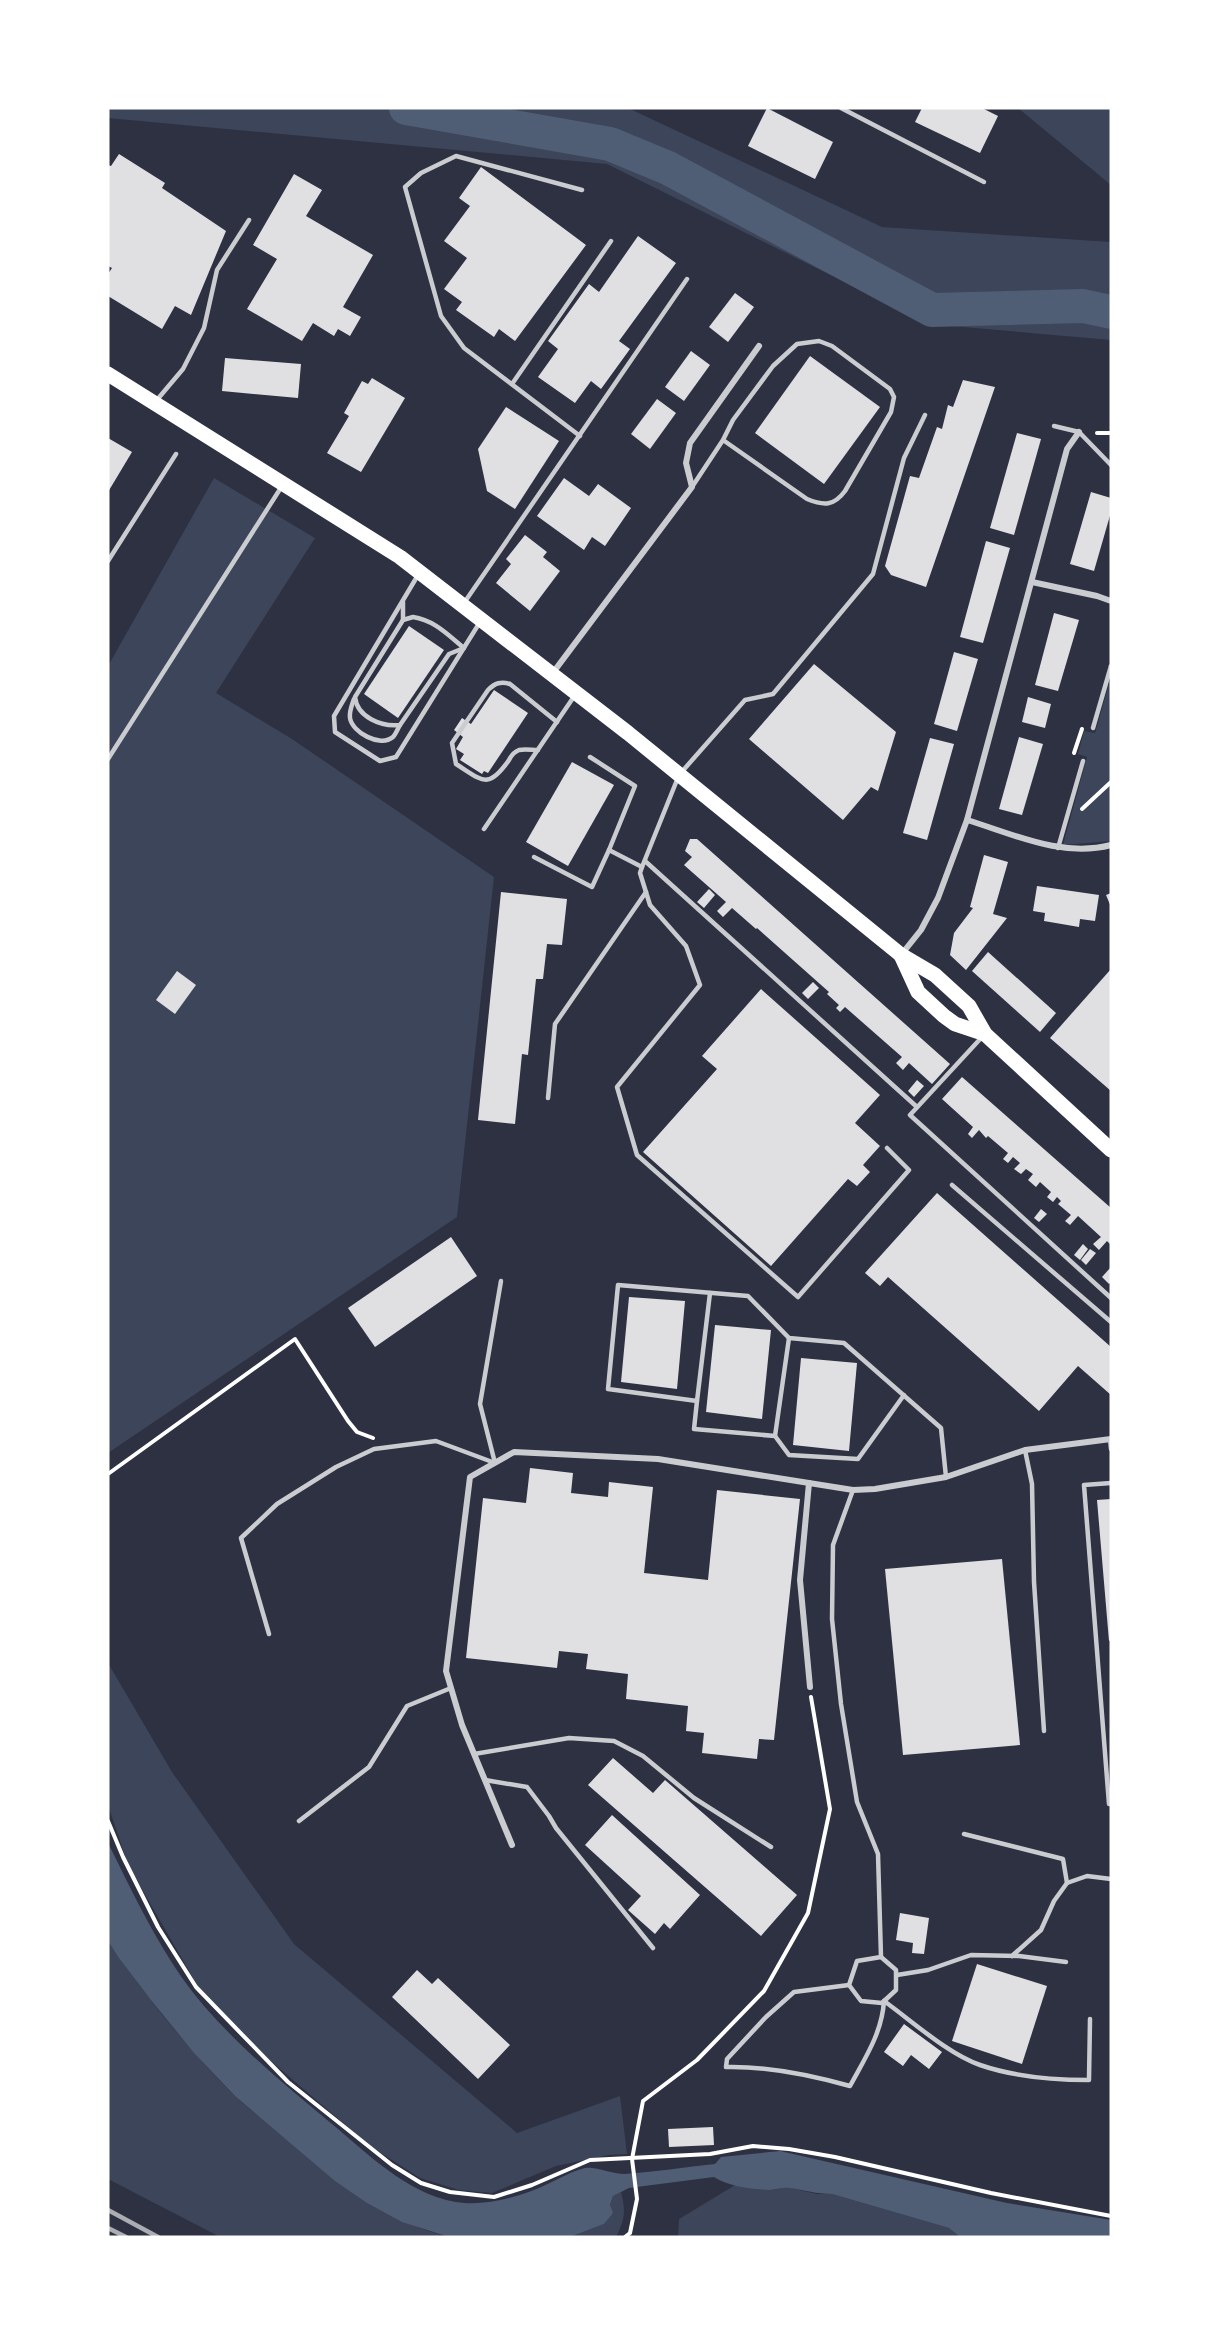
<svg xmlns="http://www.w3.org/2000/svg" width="1219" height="2345" viewBox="0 0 1219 2345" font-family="'Roboto Condensed',sans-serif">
<rect width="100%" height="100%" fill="#2d3142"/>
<g fill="#3c4559">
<polygon points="108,108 628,108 882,227 1111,242 1111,340 929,324 607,164 108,118"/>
<polygon points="1018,108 1111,108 1111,185"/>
<polygon points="214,478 315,538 216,693 292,739 494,877 457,1217 108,1453 108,666"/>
<polygon points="1111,677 1111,841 1063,845 1087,757 1078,754 1084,731 1095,733"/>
<polygon points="108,1663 172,1772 294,1944 517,2133 620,2096 627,2154 609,2155 556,2166 492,2193 459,2190 420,2178 370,2146 266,2057 197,1985 128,1865 108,1805"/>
<path d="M 108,1941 C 145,1996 188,2049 235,2096 C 250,2111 268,2122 284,2136 C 334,2181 383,2220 449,2237 L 220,2237 L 108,2179 Z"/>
<polygon points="735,2185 773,2190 786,2187 817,2194 832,2194 949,2228 960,2237 678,2237 679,2219"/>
<path d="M 621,2192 C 626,2211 625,2220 616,2237 L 570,2237 L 604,2224 L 613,2196 Z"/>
</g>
<path fill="#4f5d75" d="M 108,1843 C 136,1899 163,1958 204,2006 C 244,2052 291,2090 338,2129 C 375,2160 413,2198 464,2203 C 488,2205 518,2197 539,2188 C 555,2181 569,2172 585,2168 C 596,2166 611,2174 625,2174 C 654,2172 685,2167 715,2164 L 721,2157 L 780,2151 L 1007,2203 L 1111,2220 L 1111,2237 L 960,2237 L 949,2228 L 832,2194 C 817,2194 804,2190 789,2188 C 783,2187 776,2190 770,2190 C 752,2189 729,2187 714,2177 L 629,2188 L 613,2196 L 610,2205 L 613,2213 L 604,2224 L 570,2237 L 449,2237 L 402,2222 L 367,2203 L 335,2181 L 236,2097 L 194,2053 L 150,1999 L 119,1958 L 108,1941 Z"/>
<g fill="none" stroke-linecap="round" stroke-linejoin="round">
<polyline stroke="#4f5d75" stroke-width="34" points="406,108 610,144 668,168 932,310 1083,306 1111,312"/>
</g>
<g fill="#e0e0e3">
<polygon points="767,108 833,142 815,179 748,146"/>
<polygon points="922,108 982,108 998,116 980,153 915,122"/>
<polygon points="119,154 165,183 162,188 226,231 191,315 175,306 162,329 108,296 108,274 112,268 108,266 108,165 111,166"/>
<polygon points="481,167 586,245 515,341 499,329 494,337 456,310 462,302 444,289 467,258 444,241 470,206 459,198"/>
<polygon points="294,174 322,190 306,216 373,255 343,307 361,317 350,336 338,329 334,336 313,323 302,341 247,309 277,259 253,245"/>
<polygon points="638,236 676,263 619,341 630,349 601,389 591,381 575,403 538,377 558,349 548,341 589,284 599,292"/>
<polygon points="735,293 754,307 728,342 709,327"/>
<polygon points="691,351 710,365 684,401 665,387"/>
<polygon points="810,356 880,407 824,484 755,433"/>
<polygon points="225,358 301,364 298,398 222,391"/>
<polygon points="372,378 405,398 361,472 327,453 349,416 344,413 362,381 368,384"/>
<polygon points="963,380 995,387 926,587 891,575 885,566 910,476 919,478 937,427 942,429 948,405 953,407"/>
<polygon points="657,399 676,413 650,449 631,434"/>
<polygon points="506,407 559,441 515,509 487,491 478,449"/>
<polygon points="1017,433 1041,439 1014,535 990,528"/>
<polygon points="108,438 132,452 108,492"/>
<polygon points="564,478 589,496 598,484 631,508 605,546 592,537 584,550 537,516"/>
<polygon points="1091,492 1111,498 1111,512 1094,571 1070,564"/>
<polygon points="525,535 547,552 543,557 560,571 530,611 496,583 511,564 506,559"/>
<polygon points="986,541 1010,548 983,643 960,637"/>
<polygon points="1054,613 1079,620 1058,691 1035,685"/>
<polygon points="409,626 444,650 398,718 364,694"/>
<polygon points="954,652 978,659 957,731 934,724"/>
<polygon points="814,664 896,732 878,791 871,787 843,820 749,739"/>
<polygon points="494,690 528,713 488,773 484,771 482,774 460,760 464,754 456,749 463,737 454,730 462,718 471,724"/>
<polygon points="1028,697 1051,704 1045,728 1022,722"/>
<polygon points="1019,737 1043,744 1022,815 999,809"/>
<polygon points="930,738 954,744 927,840 903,833"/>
<polygon points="572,762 614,785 568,866 526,842"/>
<polygon points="690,839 697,839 950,1064 932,1084 909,1063 903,1070 896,1063 902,1057 845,1007 840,1012 836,1008 839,1005 827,994 829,992 757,928 756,929 732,908 723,917 717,911 726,902 684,865 692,857 685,851"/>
<polygon points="984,855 1008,862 993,914 1007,918 966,970 950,955 954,933 973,908 970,907"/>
<polygon points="1037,886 1099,895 1095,921 1080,919 1079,927 1044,921 1045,913 1033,911"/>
<polygon points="709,889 715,895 704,908 697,902"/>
<polygon points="501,892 567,899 562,945 547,944 543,979 536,979 528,1055 522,1054 515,1124 478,1120"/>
<polygon points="1111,893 1111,907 1106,895"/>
<polygon points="988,952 1056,1013 1040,1032 972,971"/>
<polygon points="1111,969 1111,1091 1050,1038"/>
<polygon points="177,971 196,985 175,1014 156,1000"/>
<polygon points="813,982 819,988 808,999 802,993"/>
<polygon points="761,989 880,1095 855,1123 880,1146 863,1165 870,1172 857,1186 848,1179 771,1266 643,1152 717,1069 702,1056"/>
<polygon points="962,1077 1111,1208 1111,1245 1107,1241 1099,1250 1093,1244 1101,1237 1078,1216 1070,1225 1065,1221 1071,1215 1058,1204 1061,1201 1057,1197 1053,1202 1047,1197 1051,1192 1040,1182 1036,1187 1028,1180 1033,1174 1026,1169 1021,1174 1014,1169 1020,1163 1013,1157 1008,1163 1003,1159 1008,1153 988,1136 986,1138 979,1130 972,1138 968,1134 973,1127 942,1099"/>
<polygon points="917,1080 924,1086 914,1097 908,1091"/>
<polygon points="937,1193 1111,1347 1111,1395 1078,1366 1039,1411 888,1277 880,1286 865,1273"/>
<polygon points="1041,1209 1047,1214 1039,1222 1034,1218"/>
<polygon points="451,1237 477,1276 375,1347 348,1308"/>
<polygon points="1083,1244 1088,1249 1080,1260 1074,1255"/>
<polygon points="1090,1249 1096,1253 1086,1265 1081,1260"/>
<polygon points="1111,1267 1111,1282 1109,1284 1102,1277"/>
<polygon points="629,1297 685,1301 677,1389 621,1382"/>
<polygon points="715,1325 771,1330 762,1419 706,1412"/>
<polygon points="801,1358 857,1363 849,1451 793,1445"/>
<polygon points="530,1468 573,1473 571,1493 608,1497 609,1482 653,1487 644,1573 708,1580 717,1490 800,1499 774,1740 759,1739 757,1759 702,1753 704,1733 686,1731 688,1706 626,1699 628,1674 586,1669 588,1654 559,1651 557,1668 466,1658 483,1498 526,1503"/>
<polygon points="1111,1499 1111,1640 1109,1641 1097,1500"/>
<polygon points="1002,1559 1020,1745 903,1755 885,1569"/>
<polygon points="613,1758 653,1793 665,1780 797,1895 761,1936 588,1785"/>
<polygon points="612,1815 700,1895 670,1929 664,1923 655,1934 628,1910 641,1896 585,1845"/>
<polygon points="900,1913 929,1918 924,1954 912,1953 913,1943 896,1940"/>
<polygon points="977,1964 1047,1986 1022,2064 952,2041"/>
<polygon points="417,1970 432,1984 438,1978 510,2045 478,2079 392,1997"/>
<polygon points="904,2024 942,2052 929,2069 911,2055 903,2066 884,2052"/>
<polygon points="713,2127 714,2145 669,2147 668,2129"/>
</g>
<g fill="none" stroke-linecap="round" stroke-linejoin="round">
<g stroke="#fff" stroke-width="4">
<polyline points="1097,433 1111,433"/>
<polyline points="1074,753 1082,729"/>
<polyline points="1082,809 1111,782"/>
<polyline points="108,1474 295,1339 348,1421 357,1432 373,1438"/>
<polyline points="108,1821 123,1857 158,1927 196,1987 288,2082 392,2165 421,2183 450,2192 494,2197 532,2185 590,2160 710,2154 753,2146 789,2149 835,2157 991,2193 1111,2216"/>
<polyline points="625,2237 630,2233 637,2199 632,2159 643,2101 697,2060 764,1991 808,1913 830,1809 811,1697"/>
</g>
<g stroke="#caccd0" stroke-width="4.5">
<polyline points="841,108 984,182"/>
<polyline points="512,384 611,241"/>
<polyline points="156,401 183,369 204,328 217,270 249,220"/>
<polyline points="1054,426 1079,432 1111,465"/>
<polyline points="580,436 464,348 441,316 405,187 421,173 456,156 582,190"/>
<path d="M 692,487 L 723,440 L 733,420 L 773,366 L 797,344 L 819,341 L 832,346 L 890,389 L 894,397 L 891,412 L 845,491 C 834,506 824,506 807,499 L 723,440"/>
<polyline points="108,561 176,454"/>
<polyline points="418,575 334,716 335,732 380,761 396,757 480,622"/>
<polyline points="464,603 687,279"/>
<path d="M 413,617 C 434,620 448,635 464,648 L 449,654 L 400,725 C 381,727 357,717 355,697 L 403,620 Z"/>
<polyline points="403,620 403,602"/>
<path d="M 354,699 C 352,705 349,711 350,718 C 352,732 380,748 393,737 C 396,734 398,728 400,725"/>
<polyline points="1093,728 1111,666"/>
<path d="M 538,750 C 532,750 524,749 519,750 C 514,752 511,756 509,760 C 488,790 483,781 456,764 L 452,743 L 488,690 C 495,683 501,681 510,684 L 557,722"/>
<polyline points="590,757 635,786 609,850 642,867"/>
<polyline points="108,759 282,486"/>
<polyline points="484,829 575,695"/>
<polyline points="1058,848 1083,761"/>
<polyline points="534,857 592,887 609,850"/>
<polyline points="645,861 917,1107"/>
<polyline points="982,1037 910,1115 1111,1298"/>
<polyline points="548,1098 555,1024 646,892"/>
<polyline points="887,1148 909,1170 798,1297 637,1155 617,1087 700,985 686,946 650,905 640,873 642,867 679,775 745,700 773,694 873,574 904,458 925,415"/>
<polyline points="952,1185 1111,1322"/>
<polyline points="904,1395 858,1459 789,1455 775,1436 694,1429 697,1401 608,1389 618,1285 748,1296 789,1338 844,1343 941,1428 946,1477"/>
<polyline points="697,1401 710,1293"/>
<polyline points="775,1436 789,1338"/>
<polyline points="1110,1439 1111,1449"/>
<polyline points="1025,1450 1032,1484 1034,1582 1044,1731"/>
<polyline points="495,1463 480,1404 501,1281"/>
<polyline points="1111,1483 1084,1485 1109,1804 1111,1804"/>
<polyline points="853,1490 833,1545 832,1619 841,1704 857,1802 878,1854 881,1957"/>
<polyline points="269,1634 241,1538 277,1504 336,1467 374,1449 436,1441 495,1463"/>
<polyline points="474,1754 569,1738 614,1741 643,1756 694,1798 771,1847"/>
<polyline points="485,1780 527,1787 549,1816 556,1828 653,1948"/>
<polyline points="299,1821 369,1767 407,1706 451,1688"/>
<polyline points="964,1834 1063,1859 1067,1883"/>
<polyline points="1012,1956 1041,1930 1054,1901 1067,1883 1087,1876 1111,1879"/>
<polygon points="881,1957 896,1970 896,1990 882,2003 861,2001 849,1985 857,1961"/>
<polyline points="897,1975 928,1970 971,1955 1019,1956 1066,1962"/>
<path d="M 849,1985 L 794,1992 L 766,2017 L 727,2059 L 726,2067 C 767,2066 811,2075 850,2086 C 865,2058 882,2033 884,2001"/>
<path d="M 884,2001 C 912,2021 948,2054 980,2065 C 1015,2077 1053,2080 1089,2080 L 1090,2019"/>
</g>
<g stroke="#caccd0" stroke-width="6">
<polyline points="1032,582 1097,596 1111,601"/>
<polyline points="552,674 692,487 686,463 690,443 759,346"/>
<path d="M 967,820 C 1013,834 1062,858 1111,845"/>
<polyline points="901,955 921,930 938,898 967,820 1067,449 1079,432"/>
<polyline points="809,1483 800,1580 810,1687"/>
<polyline points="512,1845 462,1725 446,1671 470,1477 514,1452 658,1459 853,1490 875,1489 946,1477 1025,1450 1111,1439"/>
</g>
<g stroke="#fff" stroke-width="15">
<polyline points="108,374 400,557 628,733 901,955 935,975 969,1006 985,1034 1111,1150"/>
<polyline points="901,955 918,992 944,1016 955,1024 985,1034"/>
</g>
<g stroke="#abadb3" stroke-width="4.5">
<polyline points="108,2210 158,2237"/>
<polyline points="108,2228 126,2237"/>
</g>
</g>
<rect width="1219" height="2345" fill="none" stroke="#ffffff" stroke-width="219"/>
</svg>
